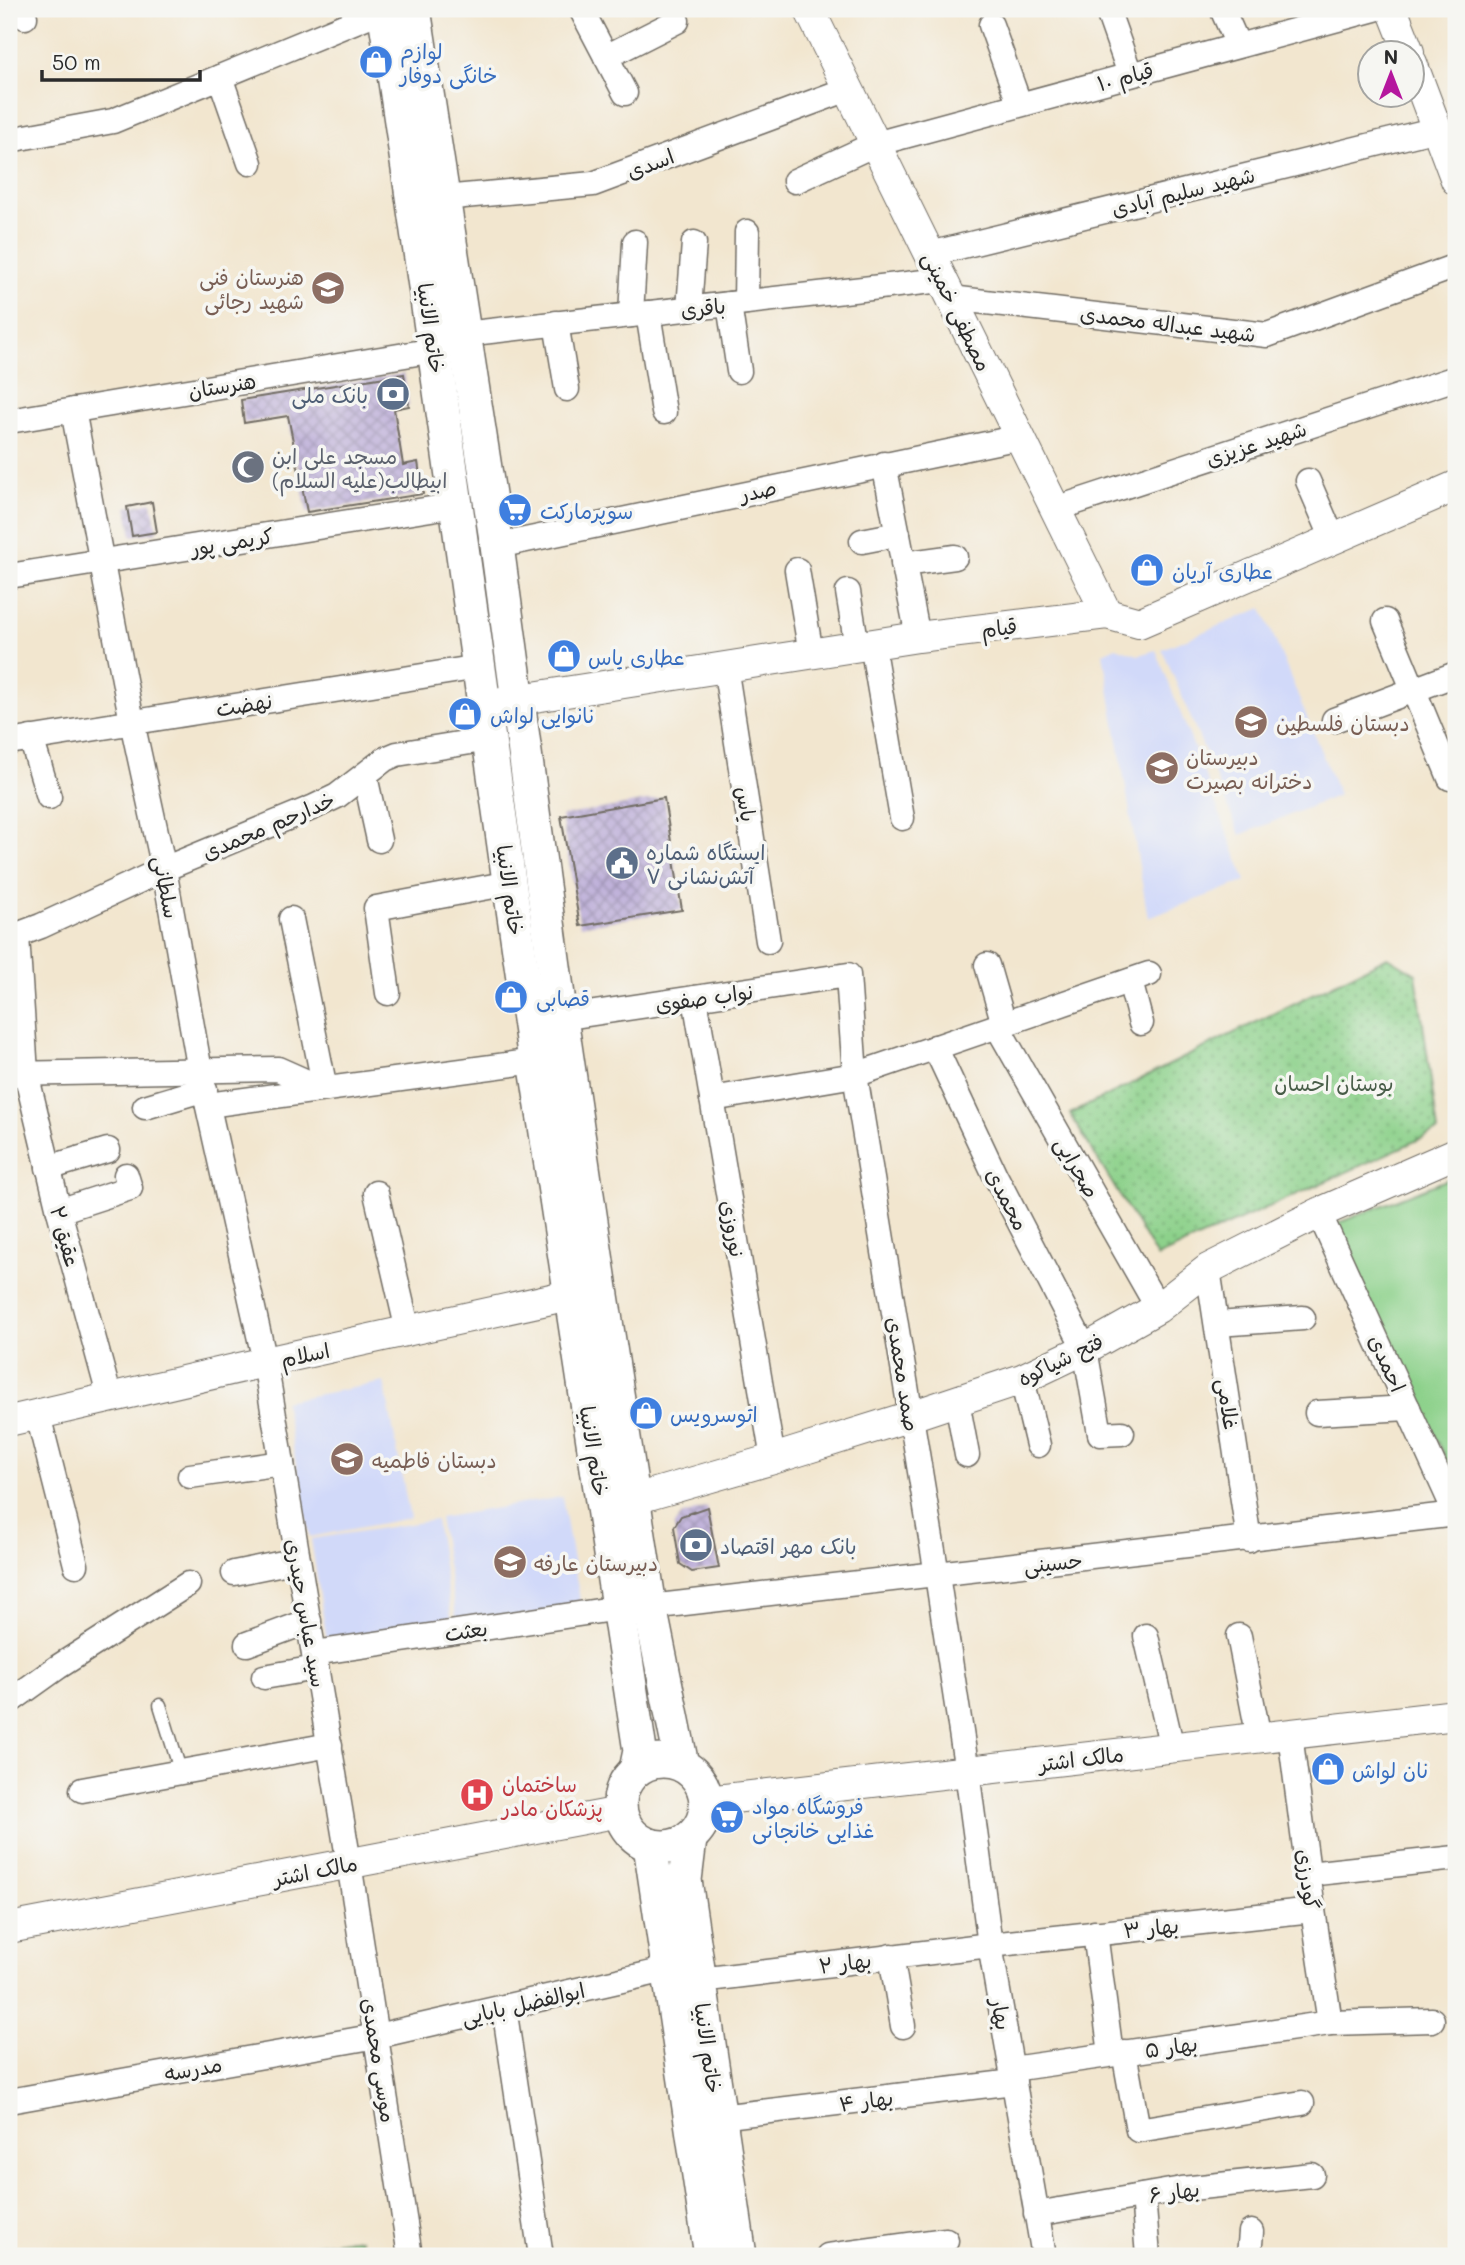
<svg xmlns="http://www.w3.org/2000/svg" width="1465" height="2265" viewBox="0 0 1465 2265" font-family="Mali,'Playpen Sans Arabic',sans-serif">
<defs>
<pattern id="grass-dots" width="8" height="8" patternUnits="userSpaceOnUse" patternTransform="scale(1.75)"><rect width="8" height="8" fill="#8dd18b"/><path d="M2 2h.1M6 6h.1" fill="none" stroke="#73aa72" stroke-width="1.8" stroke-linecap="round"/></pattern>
<pattern id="building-cross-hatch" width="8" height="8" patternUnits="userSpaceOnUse" patternTransform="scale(1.75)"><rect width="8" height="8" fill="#bbacd8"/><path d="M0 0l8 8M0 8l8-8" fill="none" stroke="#988caf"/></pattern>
</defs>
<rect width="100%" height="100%" fill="#f6f6f2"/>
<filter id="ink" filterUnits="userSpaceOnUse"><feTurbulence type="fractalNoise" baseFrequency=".0143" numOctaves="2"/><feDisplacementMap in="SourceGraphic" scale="14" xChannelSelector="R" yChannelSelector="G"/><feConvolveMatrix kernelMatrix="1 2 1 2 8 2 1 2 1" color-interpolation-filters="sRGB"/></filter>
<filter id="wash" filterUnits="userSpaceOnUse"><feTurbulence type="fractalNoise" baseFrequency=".00686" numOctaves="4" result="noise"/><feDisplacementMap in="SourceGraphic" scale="28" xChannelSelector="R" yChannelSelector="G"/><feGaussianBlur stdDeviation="1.57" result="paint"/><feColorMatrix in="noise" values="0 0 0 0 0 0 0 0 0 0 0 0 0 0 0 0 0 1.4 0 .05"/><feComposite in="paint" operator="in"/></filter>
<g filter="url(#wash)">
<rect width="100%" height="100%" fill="#f2e6cf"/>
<g fill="#d1d9f9">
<polygon points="1262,608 1339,795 1240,835 1162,649"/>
<polygon points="1116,647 1138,655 1156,650 1246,881 1148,918 1103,653"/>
<polygon points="384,1382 410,1518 310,1537 284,1401"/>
<polygon points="562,1497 581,1606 458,1627 439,1518"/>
<polygon points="436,1520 453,1627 328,1647 311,1539"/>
</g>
<polygon fill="url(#grass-dots)" stroke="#5c7e5b" stroke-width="2" points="1388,957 1416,974 1438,1131 1157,1257 1070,1114"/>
<g fill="#8dd18b" stroke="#5c7e5b" stroke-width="2">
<polygon points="1456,1176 1456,1479 1333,1225"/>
<polygon points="360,2238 363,2256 241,2256"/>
</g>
<g id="blocks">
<g fill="url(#building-cross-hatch)">
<polygon points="404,374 409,406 394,409 403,465 418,462 423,494 307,512 288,416 244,423 241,400"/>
<polygon points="152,502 157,532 132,536 127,507"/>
<polygon points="664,798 682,910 580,926 561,816"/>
<polygon points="707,1507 719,1568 692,1572 680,1564 674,1527 681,1516"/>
</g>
</g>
</g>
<g filter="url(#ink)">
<use href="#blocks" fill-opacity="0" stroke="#716c64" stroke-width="2"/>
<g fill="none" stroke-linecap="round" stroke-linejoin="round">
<g stroke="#716c64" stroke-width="15">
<polyline id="service" points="160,1705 181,1773"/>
</g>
<g stroke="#716c64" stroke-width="27">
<g id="minor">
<polyline points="22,9 25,17"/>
<polyline points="581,9 625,93"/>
<polyline points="1107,9 1130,74"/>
<polyline points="1222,9 1238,45"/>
<polyline points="991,25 1019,103"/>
<polyline points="606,57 677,21"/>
<polyline points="220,77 250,163"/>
<polyline points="9,140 113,121 385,9"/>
<polyline points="795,181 875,144 1375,9"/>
<polyline points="443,198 593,184 848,89"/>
<polyline points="930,254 1437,129"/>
<polyline points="951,298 1267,335 1456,266"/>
<polyline points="746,302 747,232"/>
<polyline points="729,304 739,371"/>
<polyline points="689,308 694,243"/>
<polyline points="648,313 664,412"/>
<polyline points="631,315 635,242"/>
<polyline points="556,323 567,389"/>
<polyline points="464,334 942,280"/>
<polyline points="73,410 132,722 164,869 200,1071 265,1362 349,1863 410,2256"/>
<polyline points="9,421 435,350"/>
<polyline points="884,464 918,637"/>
<polyline points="1308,481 1333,539"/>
<polyline points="1055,509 1456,378"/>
<polyline points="862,541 898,534"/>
<polyline points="497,546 1020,437"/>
<polyline points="903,564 955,557"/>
<polyline points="797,570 811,654"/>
<polyline points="9,576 456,505"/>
<polyline points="848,592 857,647"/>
<polyline points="1385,621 1450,778"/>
<polyline points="872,644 902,818"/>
<polyline points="725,666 768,941"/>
<polyline points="1334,720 1456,674"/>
<polyline points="31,738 49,797"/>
<polyline points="9,742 479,667"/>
<polyline points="365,776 379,840"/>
<polyline points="291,919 325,1089"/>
<polyline points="17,936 26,1073 59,1211 110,1399"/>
<polyline points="9,938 41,926 164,869 314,807 337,796 385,759 397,754 489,739"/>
<polyline points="987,965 1004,1024"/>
<polyline points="1130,981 1141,1023"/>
<polyline points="388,993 376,908 510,883"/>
<polyline points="695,998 773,1459"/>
<polyline points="561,1018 848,975 855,1075 937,1575 967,1771 990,1945 1044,2256"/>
<polyline points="997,1026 1158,1308"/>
<polyline points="935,1047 995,1175 1085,1349 1100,1434 1122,1433"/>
<polyline points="9,1074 278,1069 323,1089"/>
<polyline points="712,1099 855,1075 1149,974"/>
<polyline points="208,1105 535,1061"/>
<polyline points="145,1107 205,1089"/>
<polyline points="48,1168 108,1150"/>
<polyline points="376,1193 408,1331"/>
<polyline points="59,1211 130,1188 126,1175"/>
<polyline points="1319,1213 1456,1514"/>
<polyline points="1208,1269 1249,1540"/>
<polyline points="1217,1324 1303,1318"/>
<polyline points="1022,1379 1038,1445"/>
<polyline points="957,1401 967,1455"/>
<polyline points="1317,1413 1408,1408"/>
<polyline points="38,1415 76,1565"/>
<polyline points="190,1476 282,1463"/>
<polyline points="234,1573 298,1560"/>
<polyline points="650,1607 1456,1514"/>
<polyline points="1146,1636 1172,1748"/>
<polyline points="1239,1636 1259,1738"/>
<polyline points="247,1644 309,1621"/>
<polyline points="314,1653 619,1608"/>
<polyline points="264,1677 316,1668"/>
<polyline points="9,1702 58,1667 188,1584"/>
<polyline points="1290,1734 1313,1910 1330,2023"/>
<polyline points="82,1790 330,1745"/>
<polyline points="1308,1874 1456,1858"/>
<polyline points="1095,1933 1111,2054"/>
<polyline points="891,1956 903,2026"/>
<polyline points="700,1980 990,1945 1313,1910"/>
<polyline points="504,2007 541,2256"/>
<polyline points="1124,2052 1138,2130 1302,2103"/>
<polyline points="1012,2069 1330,2023 1432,2020"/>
<polyline points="9,2101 377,2036 670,1969"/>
<polyline points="719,2117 1014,2082"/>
<polyline points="1143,2196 1148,2256"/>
<polyline points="1036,2214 1182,2189 1312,2175"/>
<polyline points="828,2256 946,2240"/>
<polyline points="1249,2256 1251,2232"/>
</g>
</g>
<g stroke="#716c64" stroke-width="32">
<g id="tertiary">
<polyline points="809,9 1107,614"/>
<polyline points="1392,9 1409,52"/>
<polyline points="1412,63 1456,180"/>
<polyline points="495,703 918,637 1107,614 1139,623 1456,486"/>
<polyline points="9,1421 265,1362 592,1290"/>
<polyline points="635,1499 773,1459 911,1416 1022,1379 1085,1349 1158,1308 1208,1269 1319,1213 1456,1153"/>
<polyline points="707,1801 1456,1715"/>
<polyline points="9,1928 620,1812"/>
</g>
</g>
<g stroke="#716c64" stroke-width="36">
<g id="secondary">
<path d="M 384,9 C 438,359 483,710 535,1060 C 569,1290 605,1520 640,1751 L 636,1770"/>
<polyline points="414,9 497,546 561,1018 601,1289 650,1607 682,1765"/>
<circle cx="663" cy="1804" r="43"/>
<polyline points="690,1839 685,1880 740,2256"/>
<polyline points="650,1845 711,2256"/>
</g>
</g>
<use href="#service" stroke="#fff" stroke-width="12"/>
<use href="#minor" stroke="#fff" stroke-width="24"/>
<use href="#tertiary" stroke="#fff" stroke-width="30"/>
<use href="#secondary" stroke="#fff" stroke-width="33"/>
</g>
</g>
<defs>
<g id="shop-disc" transform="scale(1.75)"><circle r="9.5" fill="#3f7fe0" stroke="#f6f6f2"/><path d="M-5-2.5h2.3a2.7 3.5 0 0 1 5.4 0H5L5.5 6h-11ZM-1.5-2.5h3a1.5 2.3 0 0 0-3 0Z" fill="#fff"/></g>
<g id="school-disc" transform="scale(1.75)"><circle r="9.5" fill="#8d6e63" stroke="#f6f6f2"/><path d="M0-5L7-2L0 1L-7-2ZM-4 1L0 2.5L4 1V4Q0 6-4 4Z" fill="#fff"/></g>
<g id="bank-disc" transform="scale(1.75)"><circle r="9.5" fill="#5c6f8a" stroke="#f6f6f2"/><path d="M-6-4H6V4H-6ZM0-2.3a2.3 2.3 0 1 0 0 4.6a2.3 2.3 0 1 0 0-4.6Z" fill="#fff"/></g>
<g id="mosque-disc" transform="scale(1.75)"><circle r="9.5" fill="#6b7280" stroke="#f6f6f2"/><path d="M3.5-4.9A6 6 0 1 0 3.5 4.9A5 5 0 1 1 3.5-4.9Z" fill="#fff"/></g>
<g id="supermarket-disc" transform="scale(1.75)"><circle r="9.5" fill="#3f7fe0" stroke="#f6f6f2"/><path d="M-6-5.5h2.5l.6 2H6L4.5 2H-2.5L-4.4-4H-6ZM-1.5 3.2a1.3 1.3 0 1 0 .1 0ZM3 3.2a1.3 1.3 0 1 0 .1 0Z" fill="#fff"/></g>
<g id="civic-disc" transform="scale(1.75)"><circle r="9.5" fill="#5c6f8a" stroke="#f6f6f2"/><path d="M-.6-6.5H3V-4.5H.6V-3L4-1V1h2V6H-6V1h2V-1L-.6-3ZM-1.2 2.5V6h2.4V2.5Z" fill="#fff"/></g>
<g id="hospital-disc" transform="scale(1.75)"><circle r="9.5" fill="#e0444e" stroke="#f6f6f2"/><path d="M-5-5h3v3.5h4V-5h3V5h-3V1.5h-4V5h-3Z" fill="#fff"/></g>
</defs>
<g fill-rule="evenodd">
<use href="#shop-disc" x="376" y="62"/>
<use href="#school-disc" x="328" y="288"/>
<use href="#bank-disc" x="393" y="394"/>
<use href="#mosque-disc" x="248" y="467"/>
<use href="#supermarket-disc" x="515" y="510"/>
<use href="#shop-disc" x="1147" y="570"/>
<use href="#shop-disc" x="564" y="656"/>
<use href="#shop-disc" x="465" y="714"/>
<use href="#school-disc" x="1251" y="722"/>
<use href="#school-disc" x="1162" y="768"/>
<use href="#civic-disc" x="622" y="863"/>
<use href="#shop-disc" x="511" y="997"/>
<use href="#shop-disc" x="646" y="1413"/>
<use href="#school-disc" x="347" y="1459"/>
<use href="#bank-disc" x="696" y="1545"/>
<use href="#school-disc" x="510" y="1562"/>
<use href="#shop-disc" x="1328" y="1769"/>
<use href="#hospital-disc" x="477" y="1795"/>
<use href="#supermarket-disc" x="727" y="1817"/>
</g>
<g text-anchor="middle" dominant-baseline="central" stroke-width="7" stroke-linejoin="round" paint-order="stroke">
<g font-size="21" fill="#366cbe" stroke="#f6f6f2" text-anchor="start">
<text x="400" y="50">لوازم<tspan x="400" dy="24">خانگی دوفار</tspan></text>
<text x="540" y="510">سوپرمارکت</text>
<text x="1172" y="570">عطاری آریان</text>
<text x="588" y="656">عطاری یاس</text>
<text x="490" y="714">نانوایی لواش</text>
<text x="536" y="997">قصابی</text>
<text x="670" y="1413">اتوسرویس</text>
<text x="1352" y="1769">نان لواش</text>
<text x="752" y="1805">فروشگاه مواد<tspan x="752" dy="24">غذایی خانجانی</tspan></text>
</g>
<g font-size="21" fill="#2b2b2b" stroke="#f6f6f2">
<text transform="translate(1125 76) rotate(-15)">قیام ۱۰</text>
<text transform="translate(650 163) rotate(-21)">اسدی</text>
<text transform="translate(1183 191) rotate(-14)">شهید سلیم آبادی</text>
<text transform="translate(703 307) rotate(-6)">باقری</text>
<text transform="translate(958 311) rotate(64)">مصطفی خمینی</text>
<text transform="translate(1168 323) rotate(7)">شهید عبداله محمدی</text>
<text transform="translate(432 328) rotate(82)">خاتم الانبیا</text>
<text transform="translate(222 385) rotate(-9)">هنرستان</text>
<text transform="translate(1256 443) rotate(-18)">شهید عزیزی</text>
<text transform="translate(758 490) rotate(-12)">صدر</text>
<text transform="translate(232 541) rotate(-9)">کریمی پور</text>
<text transform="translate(999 627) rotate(-7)">قیام</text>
<text transform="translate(244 704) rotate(-9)">نهضت</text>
<text transform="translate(747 804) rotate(81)">یاس</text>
<text transform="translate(268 825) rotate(-23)">خدارحم محمدی</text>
<text transform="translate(167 887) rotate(79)">سلطانی</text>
<text transform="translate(511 890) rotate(82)">خاتم الانبیا</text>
<text transform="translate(704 997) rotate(-8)">نواب صفوی</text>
<text transform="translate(1078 1167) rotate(60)">صحرایی</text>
<text transform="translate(1008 1199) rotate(63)">محمدی</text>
<text transform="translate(734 1229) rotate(80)">نوروزی</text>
<text transform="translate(66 1236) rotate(75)">عقیق ۲</text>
<text transform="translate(305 1354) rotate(-12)">اسلام</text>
<text transform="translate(1060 1359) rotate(-26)">فتح شیاکوه</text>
<text transform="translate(1388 1363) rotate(66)">احمدی</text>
<text transform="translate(904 1374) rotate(81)">صمد محمدی</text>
<text transform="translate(1229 1404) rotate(82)">غلامی</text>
<text transform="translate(595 1451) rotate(81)">خاتم الانبیا</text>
<text transform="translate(1053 1562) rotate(-6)">حسینی</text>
<text transform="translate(307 1613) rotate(80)">سید عباس حیدری</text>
<text transform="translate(466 1630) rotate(-8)">بعثت</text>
<text transform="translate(1081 1758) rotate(-7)">مالک اشتر</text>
<text transform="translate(315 1870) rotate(-11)">مالک اشتر</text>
<text transform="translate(1309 1879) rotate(83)">گودرزی</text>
<text transform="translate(1151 1927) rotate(-6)">بهار ۳</text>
<text transform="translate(845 1962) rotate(-7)">بهار ۲</text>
<text transform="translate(523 2003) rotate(-13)">ابوالفضل بابایی</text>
<text transform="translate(1002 2014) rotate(80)">بهار</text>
<text transform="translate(1171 2046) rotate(-8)">بهار ۵</text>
<text transform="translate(709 2048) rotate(82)">خاتم الانبیا</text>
<text transform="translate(380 2060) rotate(81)">موسی محمدی</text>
<text transform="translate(193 2068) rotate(-10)">مدرسه</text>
<text transform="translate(866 2100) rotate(-7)">بهار ۴</text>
<text transform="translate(1174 2191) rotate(-8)">بهار ۶</text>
</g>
<g font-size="21" fill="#785e54" stroke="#f6f6f2" text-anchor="start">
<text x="304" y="276" text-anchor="end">هنرستان فنی<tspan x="304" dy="24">شهید رجائی</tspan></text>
<text x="1276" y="722">دبستان فلسطین</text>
<text x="1186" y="756">دبیرستان<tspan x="1186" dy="24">دخترانه بصیرت</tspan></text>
<text x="372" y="1459">دبستان فاطمیه</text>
<text x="534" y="1562">دبیرستان عارفه</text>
</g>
<g font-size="21" fill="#4e5e75" stroke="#f6f6f2" text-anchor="start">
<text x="368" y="394" text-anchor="end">بانک ملی</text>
<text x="646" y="851">ایستگاه شماره<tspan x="646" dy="24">۷ آتش‌نشانی</tspan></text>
<text x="720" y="1545">بانک مهر اقتصاد</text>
</g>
<g font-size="21" fill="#5b616d" stroke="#f6f6f2" text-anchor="start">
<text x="272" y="455">مسجد علی ابن<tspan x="272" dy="24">ابیطالب(علیه السلام)</tspan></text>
</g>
<g font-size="21" fill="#485d48" stroke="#f6f6f2">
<text x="1334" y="1082">بوستان احسان</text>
</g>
<g font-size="21" fill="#be3a42" stroke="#f6f6f2" text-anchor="start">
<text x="502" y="1783">ساختمان<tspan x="502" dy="24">پزشکان مادر</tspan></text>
</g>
</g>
<rect width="1465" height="2265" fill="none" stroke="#f6f6f2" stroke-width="35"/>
<g transform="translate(1391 74)"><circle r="33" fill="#f6f6f2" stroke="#a5a5a2" stroke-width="2"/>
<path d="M0-5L12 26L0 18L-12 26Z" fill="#b5179e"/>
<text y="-10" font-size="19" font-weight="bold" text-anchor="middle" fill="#2b2b2b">N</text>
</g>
<path d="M42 70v10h158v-10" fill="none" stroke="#2b2b2b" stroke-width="3.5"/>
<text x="52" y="70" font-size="21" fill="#2b2b2b" stroke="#f6f6f2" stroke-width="5" paint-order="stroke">50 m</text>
</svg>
